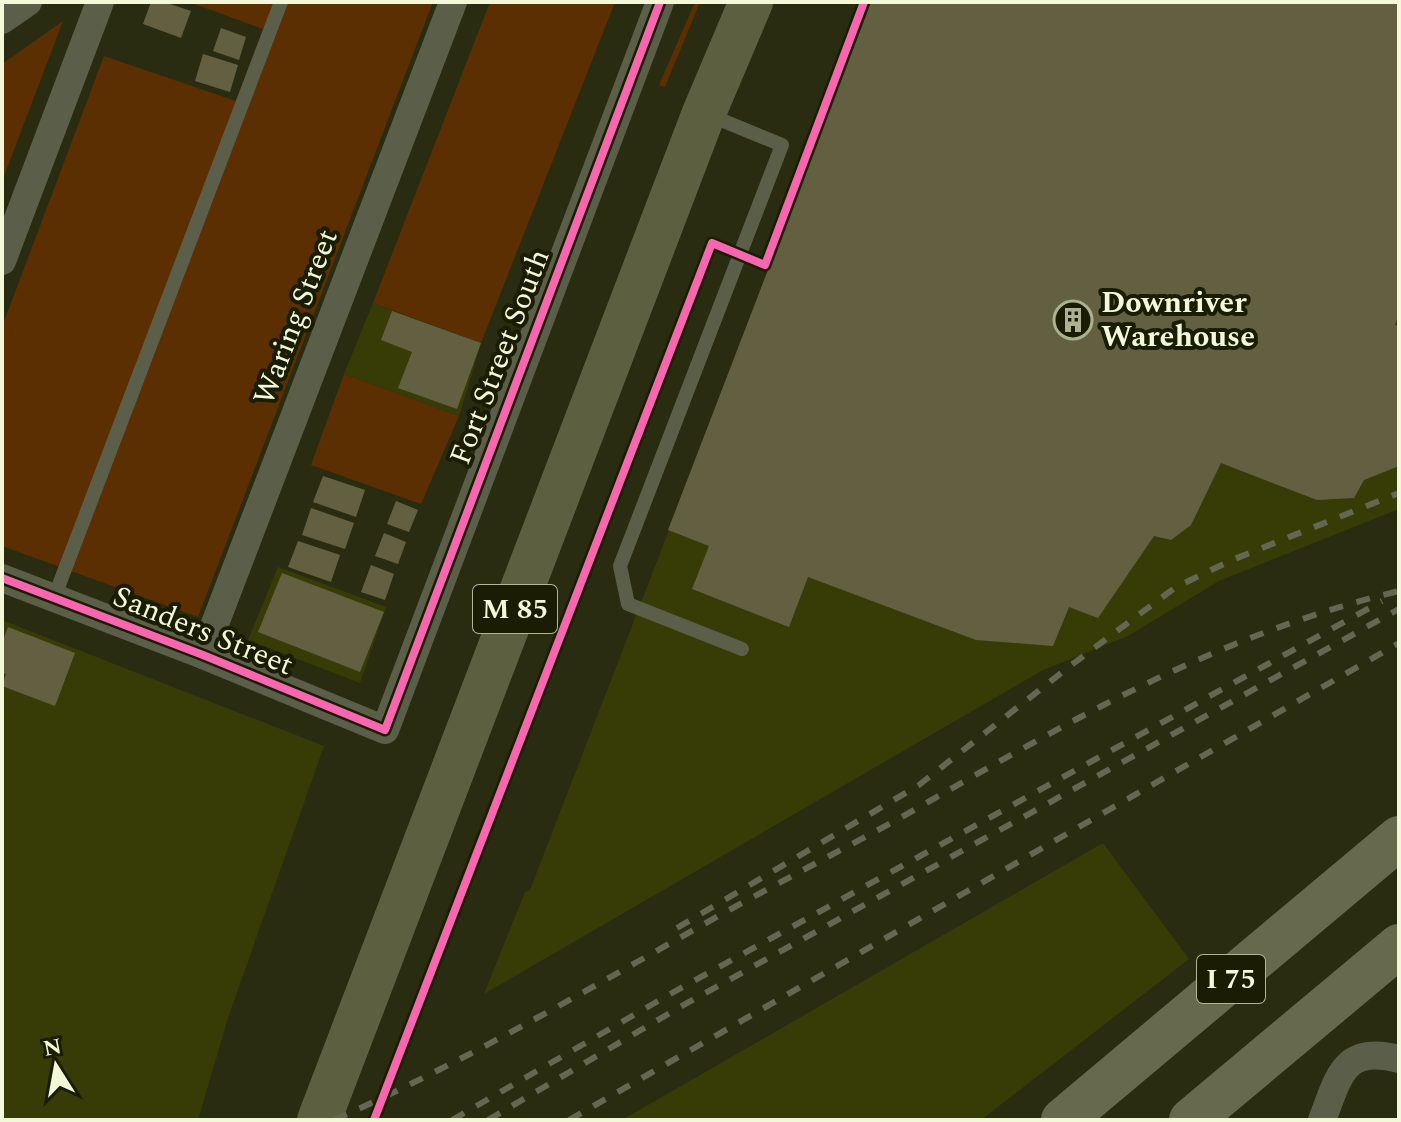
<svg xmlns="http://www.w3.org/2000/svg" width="1401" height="1122" viewBox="0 0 1401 1122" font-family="Spectral,serif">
<rect width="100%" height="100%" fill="#292c11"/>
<g fill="#373c07">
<polygon points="873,2 1399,2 1399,509 1219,581 1128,636 1043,670 484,994 525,892 530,890"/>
<polygon points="373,303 481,343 459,416 344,374"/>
<polygon points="278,567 386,607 360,683 248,640"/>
<polygon points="2,620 324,746 228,1018 198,1120 2,1120"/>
<polygon points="1103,843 1189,959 981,1120 622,1120"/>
</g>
<g fill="#5b2f02">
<polygon points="189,2 433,2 198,617 2,546 2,327 104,56 236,101 263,29"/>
<polygon points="490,2 615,2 481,343 373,303"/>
<polygon points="695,2 700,2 665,87 659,85"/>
<polygon points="63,21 9,163 2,181 2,64"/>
<polygon points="344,374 459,416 421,504 311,465"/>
</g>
<g fill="#636041">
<polygon points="151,2 164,2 191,11 181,38 143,24"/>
<polygon points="871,2 1399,2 1399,315 1395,325 1399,326 1399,466 1364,480 1354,498 1317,500 1221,463 1191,525 1171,540 1154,536 1098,618 1069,607 1053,646 976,640 808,577 789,627 692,589 709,546 668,530"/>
<polygon points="221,28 246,37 239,60 213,51"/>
<polygon points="203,54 238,65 230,92 195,81"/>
<polygon points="392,311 481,343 457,409 398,388 412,352 381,340"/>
<polygon points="323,476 365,490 356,517 313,502"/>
<polygon points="396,501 418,510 409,532 387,524"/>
<polygon points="311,508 354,523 345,549 302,535"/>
<polygon points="384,533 406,542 398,564 375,556"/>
<polygon points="298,541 340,555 331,582 288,567"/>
<polygon points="371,565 394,574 385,600 361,592"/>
<polygon points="282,573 384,612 360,672 258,632"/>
<polygon points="8,627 75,653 55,706 2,686 6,674 2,673 2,643"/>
</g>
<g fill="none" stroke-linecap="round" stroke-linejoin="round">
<g stroke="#5b5e48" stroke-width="14">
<polyline points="709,115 782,145 620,566 628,604 742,649"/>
<polyline points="54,598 281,2"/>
</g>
<g stroke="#5b5e48" stroke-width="28">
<polyline points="2,20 28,2"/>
<polyline points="2,261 100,2"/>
<polyline points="2,578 203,655 385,730 660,2"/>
<polyline points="203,655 453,2"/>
<path d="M 1322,1120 C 1339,1077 1343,1044 1399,1059"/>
</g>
<polyline stroke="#5c5f40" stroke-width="44" points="319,1120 704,113 751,2"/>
<g stroke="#66694c" stroke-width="44">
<polyline points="1063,1120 1399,838"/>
<polyline points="1191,1120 1399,946"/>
</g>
<g stroke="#646852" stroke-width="6" stroke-dasharray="14 14" stroke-linecap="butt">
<polyline points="677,928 919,785 1070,666 1176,587 1232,560 1399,493"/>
<path d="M 334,1120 C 471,1059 599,983 729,910 C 786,879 843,849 900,818 C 1065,724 1212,636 1399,591"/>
<polyline points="452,1120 672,993 1382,601"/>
<polyline points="488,1120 680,1007 1399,609"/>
<polyline points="569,1120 1399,643"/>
</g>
<g stroke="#1a1d04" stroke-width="13">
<g id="cycleway">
<polyline points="2,578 203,655 385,730 660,2"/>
<polyline points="374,1120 712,243 765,265 864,2"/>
</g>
</g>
<use href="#cycleway" stroke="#f766af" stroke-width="8"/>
</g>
<defs>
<g id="building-ring" transform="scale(2)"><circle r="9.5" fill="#1a1d04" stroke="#acb192" stroke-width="1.5"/><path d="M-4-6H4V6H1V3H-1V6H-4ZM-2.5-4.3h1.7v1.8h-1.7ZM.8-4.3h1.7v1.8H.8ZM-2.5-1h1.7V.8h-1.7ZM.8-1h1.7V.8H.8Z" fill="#acb192"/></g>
</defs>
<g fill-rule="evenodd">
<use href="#building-ring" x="1073" y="320"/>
</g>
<g text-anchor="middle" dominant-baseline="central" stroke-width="8" stroke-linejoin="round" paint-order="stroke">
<g fill="#1a1d04" stroke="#b1b698" stroke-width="2">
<rect x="473" y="585" width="84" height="48" rx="6"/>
<rect x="1197" y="955" width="68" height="48" rx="6"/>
</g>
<g font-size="28" font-weight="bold" fill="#f2f8d8">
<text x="515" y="609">M 85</text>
<text x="1231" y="979">I 75</text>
</g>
<g font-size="30" font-weight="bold" fill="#f2f8d8" stroke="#1a1d04" text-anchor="start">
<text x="1101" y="303">Downriver<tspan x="1101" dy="34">Warehouse</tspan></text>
</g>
<g font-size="30" fill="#f2f8d8" stroke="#1a1d04">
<text transform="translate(296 317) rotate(-69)">Waring Street</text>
<text transform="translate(500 357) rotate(-69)">Fort Street South</text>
<text transform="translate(203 631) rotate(22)">Sanders Street</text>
</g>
</g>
<rect width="1401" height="1122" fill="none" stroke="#f2f8d8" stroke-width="8"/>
<g transform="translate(56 1066) rotate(349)" stroke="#1a1d04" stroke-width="6" paint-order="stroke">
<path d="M0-6L14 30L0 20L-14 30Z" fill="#f2f8d8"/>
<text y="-12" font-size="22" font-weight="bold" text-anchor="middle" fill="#f2f8d8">N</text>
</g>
</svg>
